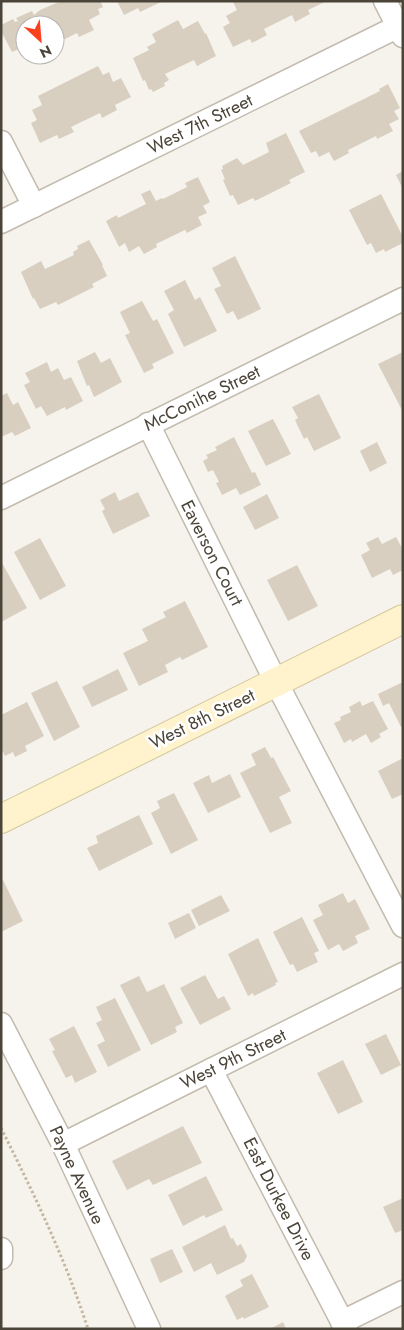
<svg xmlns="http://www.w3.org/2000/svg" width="404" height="1330" viewBox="0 0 404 1330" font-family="Jost,sans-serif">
<rect width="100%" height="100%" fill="#f6f3ec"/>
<g fill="#d8cfc1">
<polygon points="61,1 100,1 103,7 98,9 100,14 89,20 94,30 79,37 77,33 55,44 55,25 25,25 25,52 21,54 19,49 12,52 1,31 1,25 13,19 15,22 18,21 16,18 32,11 34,15 40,10"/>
<polygon points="117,1 163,1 140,12 138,8 124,15"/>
<polygon points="234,1 327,1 308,10 310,14 295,22 292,15 264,29 267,35 252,43 250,39 233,47 223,27 230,23 226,16 237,10 233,2"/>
<polygon points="178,20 183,29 198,21 205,34 206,33 216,56 197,66 194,60 165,74 169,80 164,83 165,86 153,92 151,89 149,90 145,80 143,81 133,58 149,50 147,47 156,42 152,34"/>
<polygon points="98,66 103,75 109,72 113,82 121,78 131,97 115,105 117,110 102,118 100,113 71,127 74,132 59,139 57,135 40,143 31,123 37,120 32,110 42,105 38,96"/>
<polygon points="388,84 400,108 394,111 399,119 389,124 393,131 377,139 376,136 348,150 349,153 334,161 329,152 319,157 316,151 311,153 299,131 380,91 379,89"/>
<polygon points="286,133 305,172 289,180 291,183 255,201 253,198 238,205 233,195 230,196 223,180 225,179 221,170 223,169 222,166 237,158 243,165 269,152 266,143"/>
<polygon points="403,171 403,189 396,175"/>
<polygon points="198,177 210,202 203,206 207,213 198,217 202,225 187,233 185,230 156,244 157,247 144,254 139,246 129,252 125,243 119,247 106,221 117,215 118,218 146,204 141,194 150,190 156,201 162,198 163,199 187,187 185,183"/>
<polygon points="381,194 403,237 403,243 385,252 384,249 376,253 371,243 367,245 349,210"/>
<polygon points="89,240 103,265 102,265 107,276 92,284 94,287 58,305 56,302 40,309 34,298 33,299 21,272 41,261 45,269 74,255 73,252 78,249 77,246"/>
<polygon points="235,256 261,309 238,320 233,311 227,314 214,289 221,286 212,268"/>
<polygon points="185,280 195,300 200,297 217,331 184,347 168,314 174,310 164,291"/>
<polygon points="142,301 153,321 157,319 174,353 152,364 154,368 144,373 125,335 130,333 120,312"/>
<polygon points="95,352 101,363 110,358 122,382 94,397 89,385 87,386 77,361"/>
<polygon points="403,352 403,412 378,364"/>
<polygon points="47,362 51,372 58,368 64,380 71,377 83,401 66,410 65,407 47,416 41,406 36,409 24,385 30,382 25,373"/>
<polygon points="7,393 13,405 18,402 31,428 15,436 12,432 1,437 1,396"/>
<polygon points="319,394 341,438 314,451 307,437 304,439 295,420 298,418 292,407"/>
<polygon points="273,419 291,454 266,466 248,431"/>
<polygon points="234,437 252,473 255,472 261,485 240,495 236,488 222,495 216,483 219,482 213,470 208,472 203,461 208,458 206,455 217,450 215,447"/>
<polygon points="377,442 387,463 370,472 360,451"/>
<polygon points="115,492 119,501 138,492 150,516 113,534 102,511 105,509 100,500"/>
<polygon points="267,494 279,518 255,530 243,507"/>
<polygon points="378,537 382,544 396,537 403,550 403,570 393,575 390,569 372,578 361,555 370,550 366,543"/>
<polygon points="40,538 66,586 40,600 14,552"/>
<polygon points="1,561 27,608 1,622"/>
<polygon points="297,565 318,606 288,621 267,580"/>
<polygon points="185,601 208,647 182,660 180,657 165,665 168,672 139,686 123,653 148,641 142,629 166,617 163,612"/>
<polygon points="118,669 128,690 92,707 82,687"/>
<polygon points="57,681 80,727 54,741 31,693"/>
<polygon points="403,682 403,726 401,727 389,703 383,706 378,694"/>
<polygon points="360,701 362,706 373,701 388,729 379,734 381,737 371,743 366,734 352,742 351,739 344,743 334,723 341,720 340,717 351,712 349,707"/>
<polygon points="27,702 44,736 25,746 27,751 15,757 13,752 5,756 1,748 1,715"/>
<polygon points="265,747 271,758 273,757 291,791 279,797 292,823 270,833 240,773 256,765 251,754"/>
<polygon points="401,759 403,762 403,794 392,799 378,771"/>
<polygon points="230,774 241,797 208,813 193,783 209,775 212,783"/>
<polygon points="174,793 198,840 171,854 151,813 160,808 157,801"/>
<polygon points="139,815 153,844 99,871 87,848 98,843 96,836"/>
<polygon points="3,880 23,921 1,932 1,881"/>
<polygon points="343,893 348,903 355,899 370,929 355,936 358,943 343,951 339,944 328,950 313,920 323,915 318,905"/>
<polygon points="221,895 230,911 199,926 191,910"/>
<polygon points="189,913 196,928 175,939 168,923"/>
<polygon points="302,917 319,951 314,953 318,962 297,972 293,964 290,965 273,932"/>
<polygon points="258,938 278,982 275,983 276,985 254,996 253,993 248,996 228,954"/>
<polygon points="205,975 218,999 224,996 231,1009 200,1025 180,988"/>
<polygon points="139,976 147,992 164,984 183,1023 175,1027 177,1032 151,1045 120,985"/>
<polygon points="115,998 141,1050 108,1067 97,1045 105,1041 96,1023 102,1020 96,1007"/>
<polygon points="74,1026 97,1072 75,1083 72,1075 66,1078 52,1051 55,1050 49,1039"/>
<polygon points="386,1034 401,1065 381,1075 365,1044"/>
<polygon points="343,1060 363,1102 338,1114 317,1073"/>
<polygon points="183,1126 202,1163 153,1185 149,1179 127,1190 112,1161"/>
<polygon points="206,1176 223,1210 206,1218 204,1215 183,1226 168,1195"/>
<polygon points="403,1198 403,1230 395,1233 383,1207"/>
<polygon points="225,1225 231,1239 233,1238 237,1246 241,1244 247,1256 244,1262 217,1275 211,1263 194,1272 182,1247"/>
<polygon points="172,1249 183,1272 160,1283 150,1259"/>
<polygon points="252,1274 269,1307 244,1319 243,1317 237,1320 225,1296 243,1286 240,1280"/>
<polygon points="283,1322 286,1329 270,1329"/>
</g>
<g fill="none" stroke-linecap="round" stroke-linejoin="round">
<g stroke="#c2bbae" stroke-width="25">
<g id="street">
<polyline points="385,1 403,36"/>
<polyline points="1,142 34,206"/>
<polyline points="1,222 403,24"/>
<polyline points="148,424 276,682 403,926"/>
<polyline points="1,498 403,299"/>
<polyline points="1,1024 63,1144 149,1329"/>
<polyline points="211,1070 346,1329"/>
<polyline points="63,1144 403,974"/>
<polyline points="1,1249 1,1258"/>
<polyline points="342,1322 403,1292"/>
</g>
</g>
<g stroke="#d6c79b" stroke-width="30">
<polyline id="secondary" points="1,819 403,619"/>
</g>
<path stroke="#c4b79f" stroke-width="3" stroke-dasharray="2.5 2.5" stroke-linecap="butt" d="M 1,1128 C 34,1194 65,1258 88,1329"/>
<use href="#street" stroke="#fff" stroke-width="22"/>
<use href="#secondary" stroke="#fff3cd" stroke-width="28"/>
</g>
<g text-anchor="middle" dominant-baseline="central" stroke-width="5" stroke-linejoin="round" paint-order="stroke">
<g font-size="18" fill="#4b4439" stroke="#fff">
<text transform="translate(200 124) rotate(-26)">West 7th Street</text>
<text transform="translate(202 398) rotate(-26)">McConihe Street</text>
<text transform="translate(212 553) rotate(63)">Eaverson Court</text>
<text transform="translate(202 719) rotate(-26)">West 8th Street</text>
<text transform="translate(233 1059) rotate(-26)">West 9th Street</text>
<text transform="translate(77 1175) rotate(65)">Payne Avenue</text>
<text transform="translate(279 1199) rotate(63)">East Durkee Drive</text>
</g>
</g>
<rect width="404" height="1330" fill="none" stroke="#4b4439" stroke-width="5"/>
<g transform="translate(40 40) rotate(154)"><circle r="24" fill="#ffffff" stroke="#b7b4b0"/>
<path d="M0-4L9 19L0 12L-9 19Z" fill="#fc3f1d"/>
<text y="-8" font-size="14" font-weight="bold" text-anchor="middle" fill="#4b4439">N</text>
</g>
</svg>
